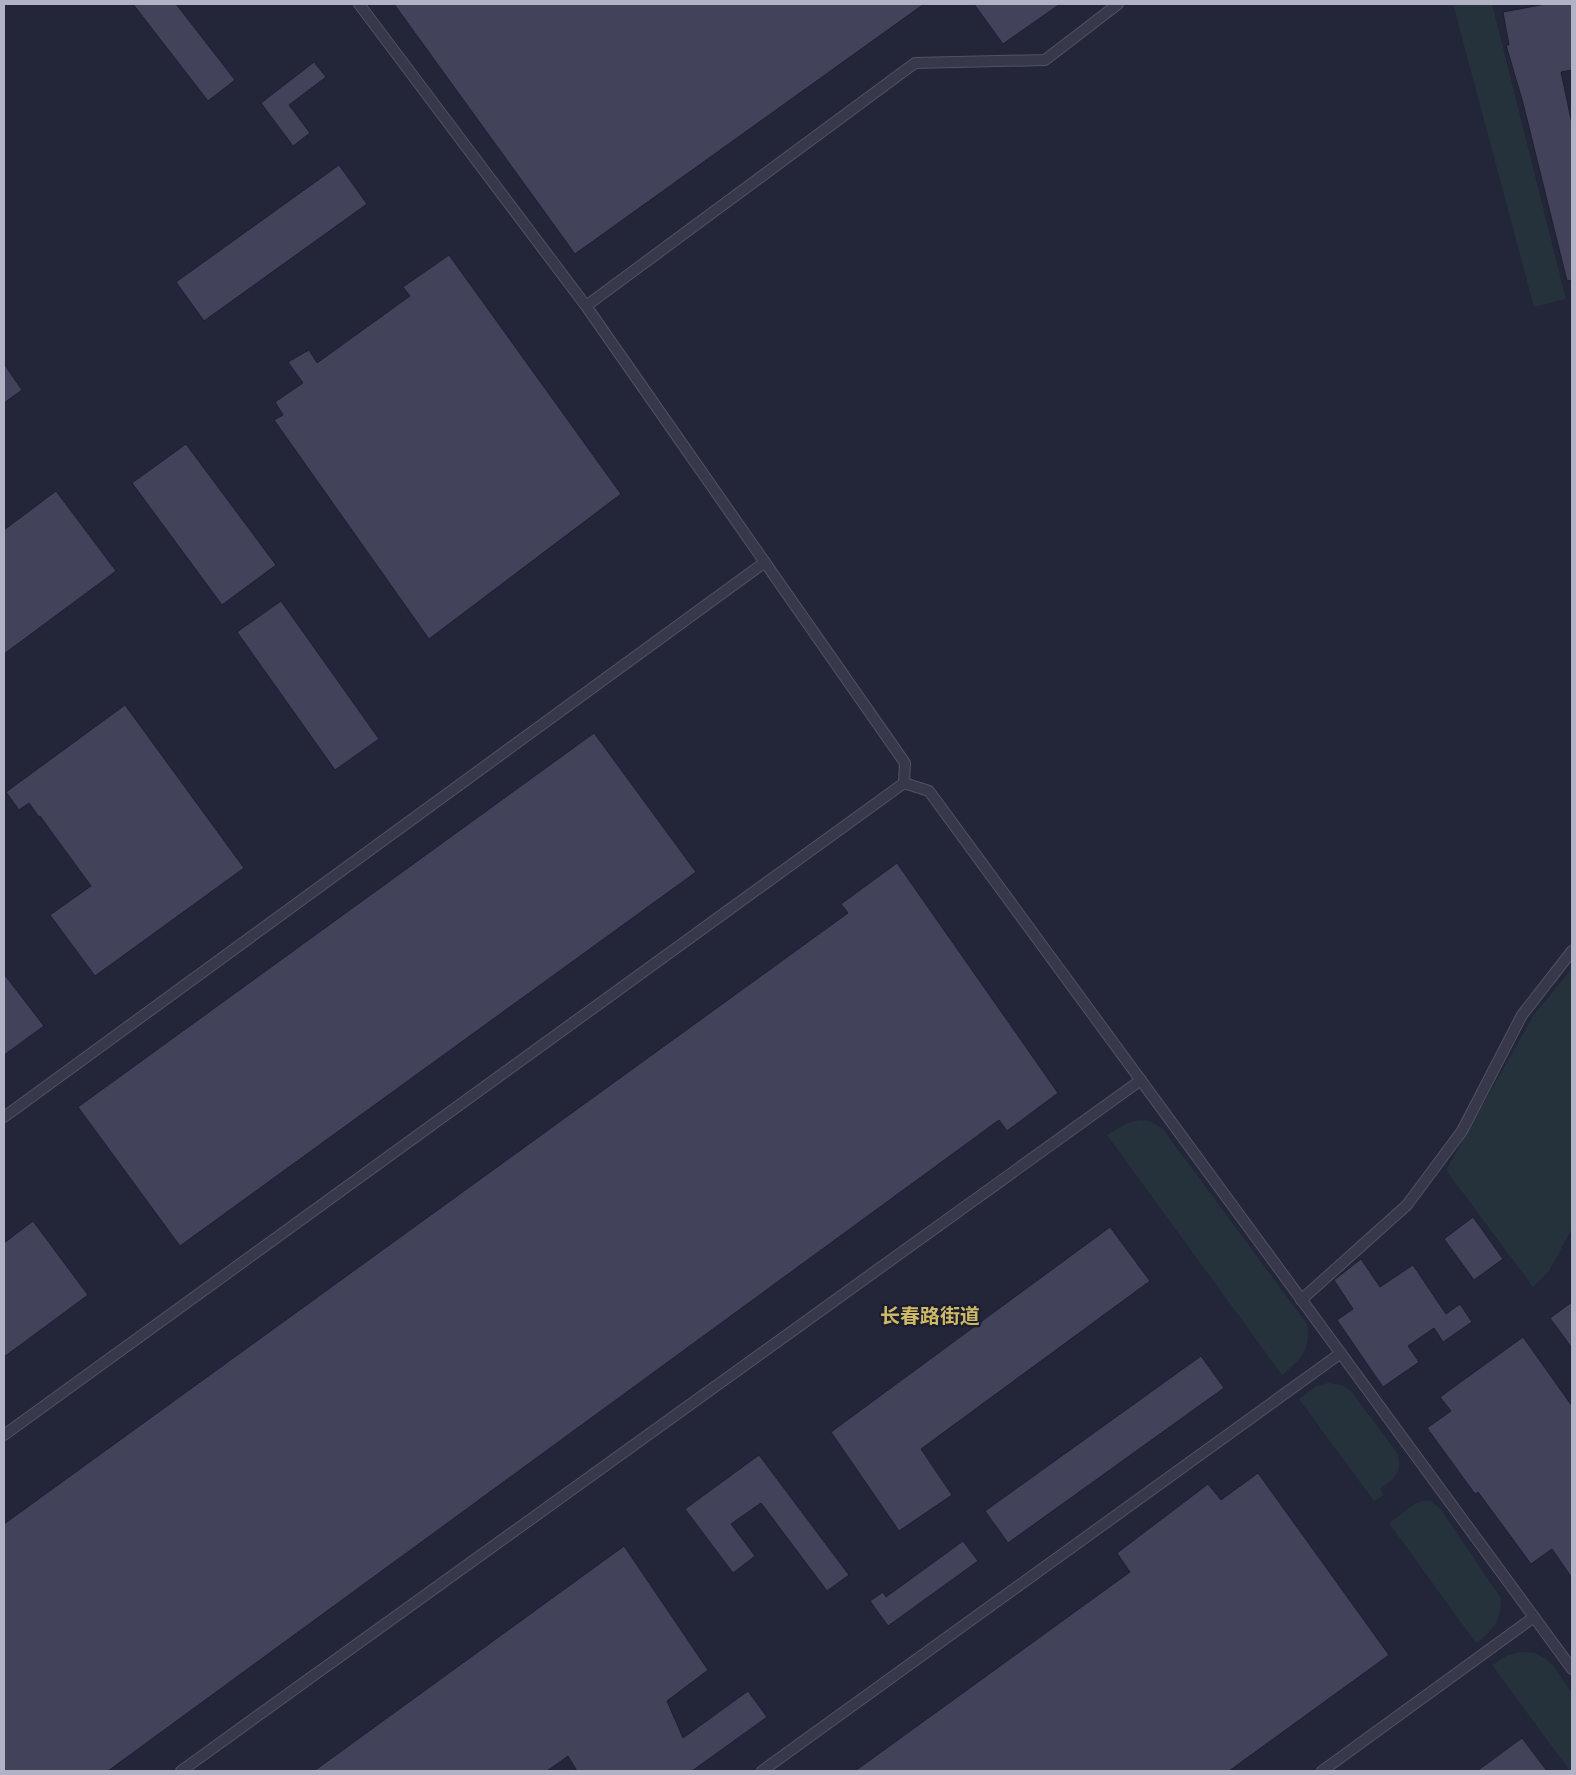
<svg xmlns="http://www.w3.org/2000/svg" width="1576" height="1775" viewBox="0 0 1576 1775" font-family="'DejaVu Sans','Noto Sans SC',sans-serif">
<rect width="100%" height="100%" fill="#232539"/>
<g fill="#26323b">
<polygon points="1453,4 1492,4 1566,299 1534,307"/>
<polygon points="1572,968 1572,1229 1549,1271 1533,1287 1446,1170 1533,1016"/>
<path d="M 1140,1120 L 1150,1121 L 1162,1128 L 1307,1324 C 1311,1351 1301,1359 1282,1375 L 1107,1135 L 1127,1123 Z"/>
<path d="M 1328,1383 L 1341,1385 L 1351,1391 L 1397,1453 C 1404,1472 1394,1478 1380,1489 L 1384,1495 L 1374,1501 L 1299,1399 L 1317,1386 Z"/>
<path d="M 1422,1501 L 1431,1501 L 1441,1510 L 1501,1598 C 1501,1620 1494,1630 1476,1643 L 1389,1523 L 1416,1503 Z"/>
<polygon points="1522,1652 1534,1653 1545,1658 1554,1667 1572,1693 1572,1771 1570,1771 1492,1665 1508,1655"/>
</g>
<g fill="#42435b" stroke="#1e1f31">
<polygon points="133,4 176,4 235,80 208,101"/>
<polygon points="394,4 924,4 575,254"/>
<polygon points="974,4 1060,4 1003,44"/>
<polygon points="1546,4 1572,4 1572,70 1561,72 1572,124 1572,280 1567,281 1523,103 1506,45 1509,45 1503,12"/>
<polygon points="314,62 326,77 289,105 310,133 293,146 261,103"/>
<polygon points="339,165 367,204 204,321 176,282"/>
<polygon points="449,255 621,494 429,639 274,420 283,415 275,402 303,383 288,362 309,350 317,363 410,296 403,287"/>
<polygon points="4,364 22,390 4,403"/>
<polygon points="186,444 276,565 222,605 132,483"/>
<polygon points="56,491 116,571 4,654 4,530"/>
<polygon points="281,601 379,739 335,770 237,632"/>
<polygon points="125,705 244,868 95,976 50,915 91,886 40,816 39,817 29,803 19,810 6,792"/>
<polygon points="594,733 696,872 180,1246 78,1107"/>
<polygon points="897,863 1058,1093 1007,1131 999,1120 108,1771 4,1771 4,1524 848,913 841,904"/>
<polygon points="4,974 44,1026 4,1055"/>
<polygon points="1473,1217 1503,1259 1474,1280 1444,1239"/>
<polygon points="33,1221 88,1295 4,1357 4,1243"/>
<polygon points="1110,1227 1150,1281 921,1449 952,1495 899,1531 831,1432"/>
<polygon points="1361,1259 1380,1287 1413,1265 1446,1314 1460,1304 1472,1322 1443,1342 1434,1328 1408,1346 1419,1362 1383,1387 1337,1320 1353,1309 1334,1280"/>
<polygon points="1572,1302 1572,1348 1550,1318"/>
<polygon points="1523,1337 1572,1406 1572,1578 1552,1549 1531,1564 1478,1492 1475,1494 1427,1428 1451,1411 1440,1397"/>
<polygon points="1201,1356 1224,1388 1008,1543 985,1511"/>
<polygon points="759,1455 849,1575 827,1591 761,1503 731,1524 755,1556 733,1573 685,1509"/>
<polygon points="1258,1473 1389,1655 1229,1771 855,1771 1130,1572 1117,1553 1208,1484 1221,1500"/>
<polygon points="963,1541 978,1561 888,1626 870,1601 883,1592 886,1597"/>
<polygon points="624,1546 708,1670 667,1701 683,1738 748,1691 767,1717 692,1771 577,1771 568,1756 547,1771 314,1771"/>
<polygon points="1522,1738 1547,1771 1477,1771"/>
</g>
<g fill="none" stroke-linecap="round" stroke-linejoin="round">
<g stroke="#525265" stroke-width="12">
<g id="lane">
<polyline points="359,4 586,306 905,763 904,783"/>
<polyline points="586,306 915,63 1045,60 1118,4"/>
<polyline points="904,783 929,791 1572,1669"/>
<polyline points="4,1117 765,562"/>
<polyline points="1301,1300 1407,1205 1462,1131 1522,1015 1572,951"/>
<polyline points="4,1435 904,783"/>
<polyline points="181,1771 1141,1080"/>
<polyline points="762,1771 1341,1353"/>
<polyline points="1322,1771 1534,1617"/>
</g>
</g>
<use href="#lane" stroke="#37384a" stroke-width="10"/>
</g>
<g text-anchor="middle" dominant-baseline="central" stroke-width="4.5" stroke-linejoin="round" paint-order="stroke">
<g font-size="20" font-weight="bold" fill="#ceb965" stroke="#1c1d2f">
<text x="930" y="1316">长春路街道</text>
</g>
</g>
<rect width="1576" height="1775" fill="none" stroke="#b2b2c6" stroke-width="10"/>
</svg>
